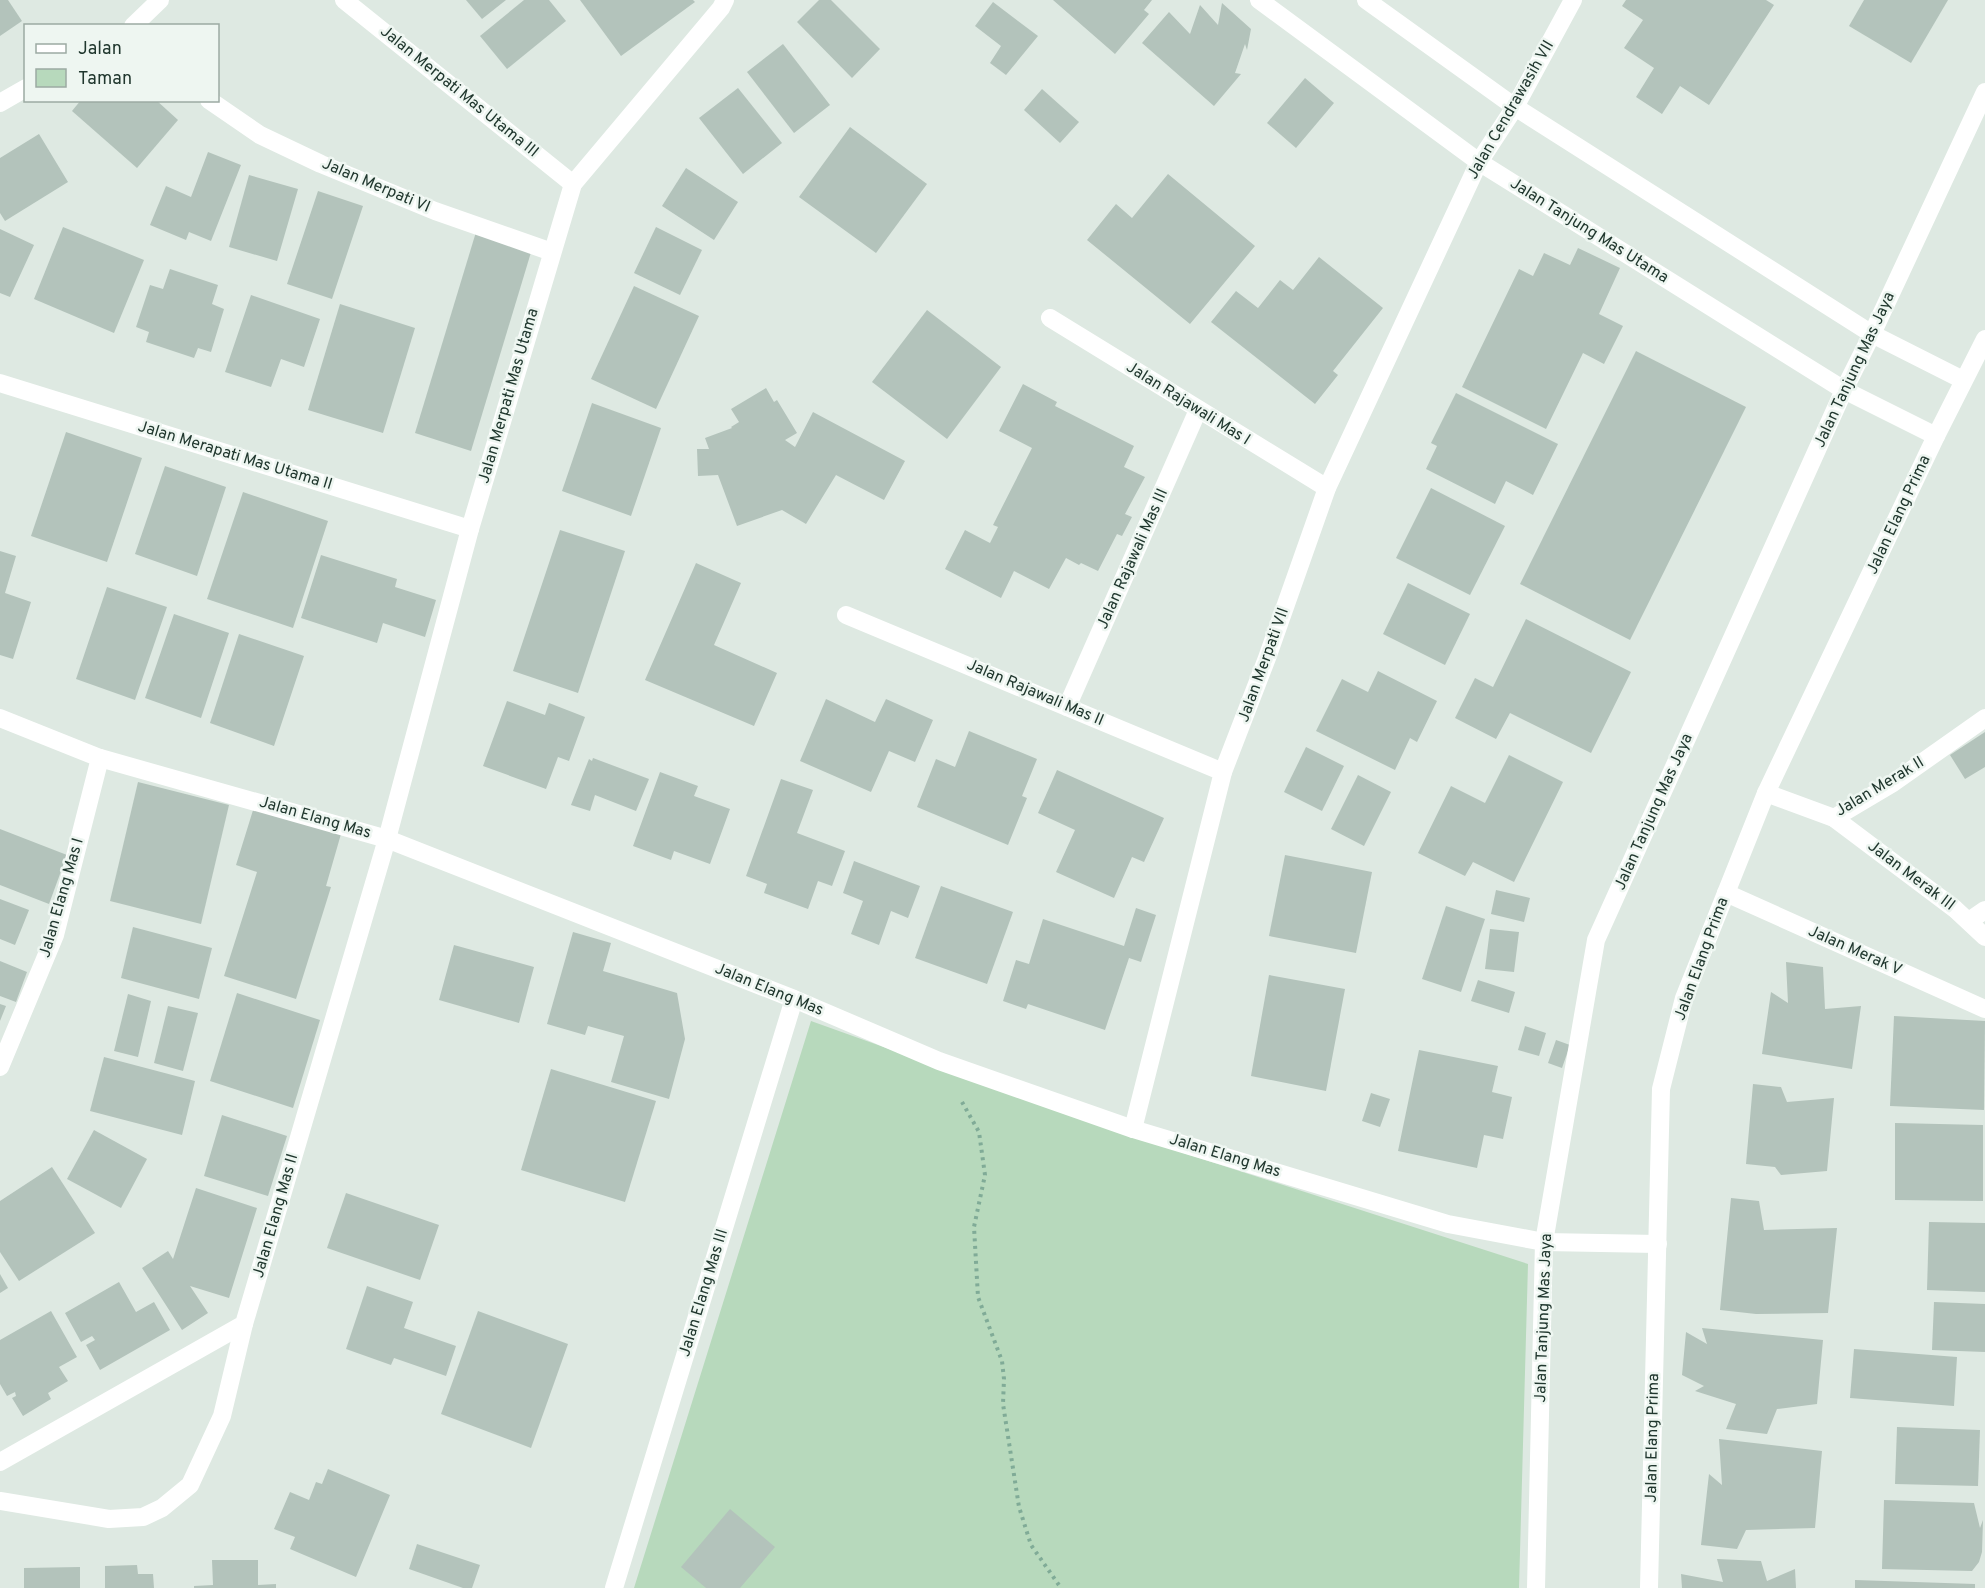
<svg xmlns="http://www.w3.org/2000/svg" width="1985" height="1588" viewBox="0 0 1985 1588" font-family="Overpass,sans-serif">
<rect width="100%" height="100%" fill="#dee9e2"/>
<polygon fill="#b7d9bc" points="811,1021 1134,1137 1528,1264 1519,1588 634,1588"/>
<g fill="#b3c3bb">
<polygon points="0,0 8,0 22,21 0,36"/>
<polygon points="466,0 506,0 482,19"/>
<polygon points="524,0 549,0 566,21 507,69 480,36"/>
<polygon points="580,0 693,0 695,2 621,56"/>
<polygon points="819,0 831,0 880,49 852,78 797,22"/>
<polygon points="1053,0 1152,0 1144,10 1149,14 1115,54"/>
<polygon points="1626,0 1766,0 1774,5 1709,105 1680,86 1662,114 1636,97 1654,68 1624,48 1643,20 1622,6"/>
<polygon points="1864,0 1948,0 1911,63 1849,26"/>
<polygon points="993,2 1038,36 1006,75 990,63 1001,46 975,26"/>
<polygon points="1222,3 1251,29 1247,50 1245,44 1235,73 1241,74 1214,106 1142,43 1169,12 1190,34 1200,5 1218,25"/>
<polygon points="783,44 830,105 794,133 747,72"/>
<polygon points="1305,78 1334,103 1296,148 1267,123"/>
<polygon points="738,88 782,143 743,174 699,118"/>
<polygon points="1042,89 1079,122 1060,143 1024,110"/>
<polygon points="81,100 156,100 178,120 137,168 72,111"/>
<polygon points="850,127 927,184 876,253 799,197"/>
<polygon points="39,134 68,182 5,221 0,213 0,158"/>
<polygon points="208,152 241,165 211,241 189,232 186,240 150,225 166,186 191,197"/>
<polygon points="686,168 738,202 714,240 662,206"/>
<polygon points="1168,174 1255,246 1190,324 1087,240 1116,204 1132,218"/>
<polygon points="249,175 298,189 277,261 229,247"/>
<polygon points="318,191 363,206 332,299 287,284"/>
<polygon points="63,227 144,260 114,333 34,299"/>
<polygon points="656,227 702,250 680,295 634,273"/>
<polygon points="0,229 34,245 10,297 0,293"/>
<polygon points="476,232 532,249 471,451 415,433"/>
<polygon points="1578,248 1620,268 1599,314 1623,326 1604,364 1583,353 1546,429 1462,387 1519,269 1533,276 1544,253 1570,265"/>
<polygon points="1319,257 1383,308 1333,371 1338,375 1315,404 1211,322 1236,291 1258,308 1280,280 1293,290"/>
<polygon points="170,269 218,285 212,304 224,309 211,352 198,348 194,358 146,342 149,332 136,327 150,285 163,289"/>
<polygon points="634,286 699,316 656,409 591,379"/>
<polygon points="251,295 320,319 304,367 281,359 271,387 225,372"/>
<polygon points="340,304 415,328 383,433 308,410"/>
<polygon points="927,310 1001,367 947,439 872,382"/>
<polygon points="1636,351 1746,407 1630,640 1520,584"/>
<polygon points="1023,384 1057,402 1055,406 1134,446 1124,467 1145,477 1125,514 1132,517 1122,536 1117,534 1098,571 1081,563 1079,565 1066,558 1049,589 1014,571 1001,598 945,569 965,530 990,543 998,527 993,525 1032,448 999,431"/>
<polygon points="766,388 774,402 777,400 797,433 785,440 795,447 813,412 905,461 884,500 836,475 806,524 782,510 737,526 718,475 698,476 697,449 709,449 705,438 732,428 731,427 739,422 731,409"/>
<polygon points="1456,393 1558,444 1533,495 1506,481 1495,504 1426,469 1437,446 1431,443"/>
<polygon points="592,403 661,428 631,516 562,491"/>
<polygon points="66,432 142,458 107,562 31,536"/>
<polygon points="165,466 226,487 197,576 135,554"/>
<polygon points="1431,488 1505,526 1470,595 1396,558"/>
<polygon points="243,492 328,521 293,628 207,599"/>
<polygon points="560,530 625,551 578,693 513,671"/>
<polygon points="0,551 16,556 5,593 31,602 13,659 0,655"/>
<polygon points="321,555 397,579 395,587 436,600 425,637 383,623 377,643 301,618"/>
<polygon points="696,563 741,583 714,645 777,673 754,726 645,680"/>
<polygon points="1408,583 1470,614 1445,665 1383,634"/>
<polygon points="107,587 167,607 135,700 76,679"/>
<polygon points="174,614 229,633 201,718 145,698"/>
<polygon points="1526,619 1631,672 1591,753 1510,713 1496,739 1455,718 1475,678 1493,687"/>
<polygon points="239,634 304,656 274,746 210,723"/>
<polygon points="1378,671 1437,701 1417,742 1410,738 1395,770 1316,731 1342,679 1368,692"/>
<polygon points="826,699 875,722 886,699 933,720 915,762 889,751 871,792 800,761"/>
<polygon points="507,701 545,715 549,703 585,717 569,761 558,757 546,789 483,766"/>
<polygon points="969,731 1037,759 1022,796 1027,798 1008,845 917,807 936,759 955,767"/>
<polygon points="1985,732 1985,767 1965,779 1950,755"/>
<polygon points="1306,747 1344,766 1322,811 1284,792"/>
<polygon points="1509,755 1563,782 1514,882 1473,862 1465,876 1418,853 1451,786 1485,803"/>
<polygon points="593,758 649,779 636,811 595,795 590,811 571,805 589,759 592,761"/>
<polygon points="1057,770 1164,818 1144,862 1132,857 1114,898 1056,872 1075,830 1038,813"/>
<polygon points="660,772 698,786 694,796 730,809 710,864 674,851 671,860 633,846"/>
<polygon points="1358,775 1391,792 1364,846 1331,829"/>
<polygon points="781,779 813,790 797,833 845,851 832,886 818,881 808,909 764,893 767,884 746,876"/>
<polygon points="138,782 229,805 201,924 110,901"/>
<polygon points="254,807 341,834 326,886 331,887 296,999 224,976 257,872 236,865"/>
<polygon points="0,829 67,855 49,904 0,885"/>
<polygon points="1285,855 1372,872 1356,953 1269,936"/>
<polygon points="854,861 920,886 908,918 891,911 879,945 851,934 863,901 843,893"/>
<polygon points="941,886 1013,912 987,984 915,958"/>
<polygon points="1496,890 1530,898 1524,922 1491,914"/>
<polygon points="0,899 29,910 15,945 0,939"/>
<polygon points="1446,906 1485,919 1461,992 1422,979"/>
<polygon points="1136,908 1156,915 1141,962 1129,958 1105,1030 1028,1004 1026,1009 1003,1001 1016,960 1029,964 1043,919 1124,946"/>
<polygon points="133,927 212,948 199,999 121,978"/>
<polygon points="1490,929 1519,932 1514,972 1485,969"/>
<polygon points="573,932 611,943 603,971 677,993 685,1039 669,1099 611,1082 624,1036 588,1026 585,1035 547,1024"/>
<polygon points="454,945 534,967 519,1023 439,1000"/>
<polygon points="0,961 27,972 16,1002 0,996"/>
<polygon points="1786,962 1823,967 1825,1009 1861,1006 1852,1069 1762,1054 1771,992 1788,1003"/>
<polygon points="1269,975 1345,989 1326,1091 1251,1076"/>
<polygon points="1478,980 1515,992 1509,1013 1471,1001"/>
<polygon points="237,993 320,1020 293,1108 210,1081"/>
<polygon points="128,994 151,1001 138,1057 114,1051"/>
<polygon points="0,1004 6,1006 0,1021"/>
<polygon points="168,1006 198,1013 183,1071 154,1063"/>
<polygon points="1894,1016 1985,1021 1984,1110 1890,1106"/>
<polygon points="1525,1026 1546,1033 1539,1056 1518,1050"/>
<polygon points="1556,1040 1570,1045 1562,1068 1548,1063"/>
<polygon points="1419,1050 1498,1066 1492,1092 1512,1097 1503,1139 1484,1135 1477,1168 1398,1151"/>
<polygon points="104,1057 195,1081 182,1135 90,1111"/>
<polygon points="551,1069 656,1101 625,1202 521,1170"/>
<polygon points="1753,1084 1781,1087 1787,1102 1834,1098 1827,1171 1781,1175 1775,1167 1746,1164"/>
<polygon points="1371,1093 1390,1099 1380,1127 1362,1121"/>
<polygon points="222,1115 287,1136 268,1196 204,1176"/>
<polygon points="1895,1123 1983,1125 1983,1201 1895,1200"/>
<polygon points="94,1130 147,1159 121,1208 67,1179"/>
<polygon points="52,1167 95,1233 19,1281 0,1252 0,1201"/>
<polygon points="196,1188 257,1208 229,1298 190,1286 208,1313 182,1330 142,1268 168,1251 173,1259"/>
<polygon points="346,1193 439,1225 420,1280 327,1248"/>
<polygon points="1731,1198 1759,1201 1764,1230 1837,1228 1828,1313 1756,1314 1720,1310"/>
<polygon points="1929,1222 1985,1223 1985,1292 1927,1290"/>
<polygon points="0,1274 8,1288 0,1293"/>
<polygon points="119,1282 136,1312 154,1302 170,1330 100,1370 86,1345 95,1340 92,1336 81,1342 65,1313"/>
<polygon points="367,1286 413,1302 404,1328 456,1346 446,1376 394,1358 391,1365 346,1349"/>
<polygon points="1934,1302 1985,1304 1985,1352 1932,1350"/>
<polygon points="51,1311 77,1357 59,1367 68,1381 48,1393 51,1399 23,1416 12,1398 16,1396 15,1392 7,1396 0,1384 0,1340"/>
<polygon points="478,1311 568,1344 531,1448 441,1414"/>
<polygon points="1702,1328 1823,1340 1817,1404 1777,1409 1767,1434 1726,1429 1736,1404 1695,1391 1704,1386 1682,1375 1686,1332 1707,1344"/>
<polygon points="1854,1349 1957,1357 1954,1406 1850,1398"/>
<polygon points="1897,1427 1980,1430 1978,1486 1895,1484"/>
<polygon points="1719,1439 1822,1451 1815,1528 1746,1530 1737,1549 1701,1545 1709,1474 1722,1485"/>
<polygon points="328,1469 390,1495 356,1577 290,1549 295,1537 274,1529 290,1492 309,1500 316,1482 322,1484"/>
<polygon points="1884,1500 1974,1503 1980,1528 1983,1520 1982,1552 1979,1562 1972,1571 1882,1569"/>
<polygon points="730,1509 775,1547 740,1588 706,1588 681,1567"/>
<polygon points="417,1544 480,1565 472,1588 463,1588 409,1569"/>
<polygon points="1717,1559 1761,1561 1767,1581 1795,1569 1796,1588 1682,1588 1681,1574 1723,1582"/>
<polygon points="212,1560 258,1560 258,1585 276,1584 276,1588 194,1588 194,1586 213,1585"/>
<polygon points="137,1565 138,1574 153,1574 154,1588 105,1588 105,1566"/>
<polygon points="80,1567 80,1588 24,1588 24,1568"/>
<polygon points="1855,1580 1975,1584 1975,1588 1855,1588"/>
</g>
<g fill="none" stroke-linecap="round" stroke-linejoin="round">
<polyline stroke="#80ab97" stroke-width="4" stroke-dasharray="3 4.5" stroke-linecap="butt" points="962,1102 979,1132 985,1175 974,1227 978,1297 1002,1361 1004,1379 1003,1404 1019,1507 1031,1545 1061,1588"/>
<g stroke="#fff" stroke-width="18">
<polyline points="344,0 573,184"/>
<polyline points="1259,0 1479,162 1844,390 1936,436"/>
<polyline points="1366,0 1515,107 1872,334 1963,380"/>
<polyline points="133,26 160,0"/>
<polyline points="209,100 260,135 321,164 435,211 552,252"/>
<polyline points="0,103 26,88"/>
<polyline points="1050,318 1327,488"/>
<polyline points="0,383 470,529"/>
<polyline points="846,615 1223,772"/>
<polyline points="1067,707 1198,410"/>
<polyline points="0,718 100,758 387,839 794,999 939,1061 1133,1129 1448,1224 1544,1242 1658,1244"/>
<polyline points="1766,793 1834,818 1893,783 1985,718"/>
<polyline points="1834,818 1955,909 1985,937"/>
<polyline points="1726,893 1985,1009"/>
<polyline points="1969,921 1985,910"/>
<polyline points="0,1067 55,935 100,758"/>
<polyline points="1133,1129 1223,772 1267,658 1327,488 1479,162 1515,107 1573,0"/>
<polyline points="0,1462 244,1324 387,839 470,529 573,184 721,8 725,0"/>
<polyline points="0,1501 109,1519 143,1517 162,1508 190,1485 222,1416 244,1324"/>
<polyline points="614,1588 794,999"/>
<polyline points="1536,1588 1544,1242 1596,940 1844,390 1872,334 1985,92"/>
<polyline points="1649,1588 1661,1089 1684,998 1766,793 1936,436 1985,339"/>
</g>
</g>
<g text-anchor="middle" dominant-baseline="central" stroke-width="5" stroke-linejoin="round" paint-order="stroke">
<g font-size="16" fill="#20372e" stroke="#eef6f1">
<text transform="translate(459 92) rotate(39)">Jalan Merpati Mas Utama III</text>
<text transform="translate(1511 110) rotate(-60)">Jalan Cendrawasih VII</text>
<text transform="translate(376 186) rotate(23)">Jalan Merpati VI</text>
<text transform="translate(1589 231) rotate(32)">Jalan Tanjung Mas Utama</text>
<text transform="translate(1855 370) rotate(-65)">Jalan Tanjung Mas Jaya</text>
<text transform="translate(509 396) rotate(-74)">Jalan Merpati Mas Utama</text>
<text transform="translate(1188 404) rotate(32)">Jalan Rajawali Mas I</text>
<text transform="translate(235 456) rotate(17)">Jalan Merapati Mas Utama II</text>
<text transform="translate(1899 515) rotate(-65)">Jalan Elang Prima</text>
<text transform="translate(1133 559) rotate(-66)">Jalan Rajawali Mas III</text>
<text transform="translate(1264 665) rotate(-70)">Jalan Merpati VII</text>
<text transform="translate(1035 693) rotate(23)">Jalan Rajawali Mas II</text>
<text transform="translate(1880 787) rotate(-31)">Jalan Merak II</text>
<text transform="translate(1654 812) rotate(-66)">Jalan Tanjung Mas Jaya</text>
<text transform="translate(315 818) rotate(16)">Jalan Elang Mas</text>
<text transform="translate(1911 876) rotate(37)">Jalan Merak III</text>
<text transform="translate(62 898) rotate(-74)">Jalan Elang Mas I</text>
<text transform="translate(1855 951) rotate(24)">Jalan Merak V</text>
<text transform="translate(1702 959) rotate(-70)">Jalan Elang Prima</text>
<text transform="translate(769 990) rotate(22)">Jalan Elang Mas</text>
<text transform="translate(1225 1156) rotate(17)">Jalan Elang Mas</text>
<text transform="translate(276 1216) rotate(-74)">Jalan Elang Mas II</text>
<text transform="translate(704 1293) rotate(-73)">Jalan Elang Mas III</text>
<text transform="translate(1544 1318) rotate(-88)">Jalan Tanjung Mas Jaya</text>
<text transform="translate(1653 1438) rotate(-89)">Jalan Elang Prima</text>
</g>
</g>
<rect x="24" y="24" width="195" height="78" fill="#eef6f1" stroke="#9caaa3" stroke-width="1.5"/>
<rect x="36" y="44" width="30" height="9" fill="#ffffff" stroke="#9caaa3" stroke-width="1.5"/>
<text x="78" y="54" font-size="18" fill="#20372e">Jalan</text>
<rect x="36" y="69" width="30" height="18" fill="#b7d9bc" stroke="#9caaa3" stroke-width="1.5"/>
<text x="78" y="84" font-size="18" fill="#20372e">Taman</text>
</svg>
